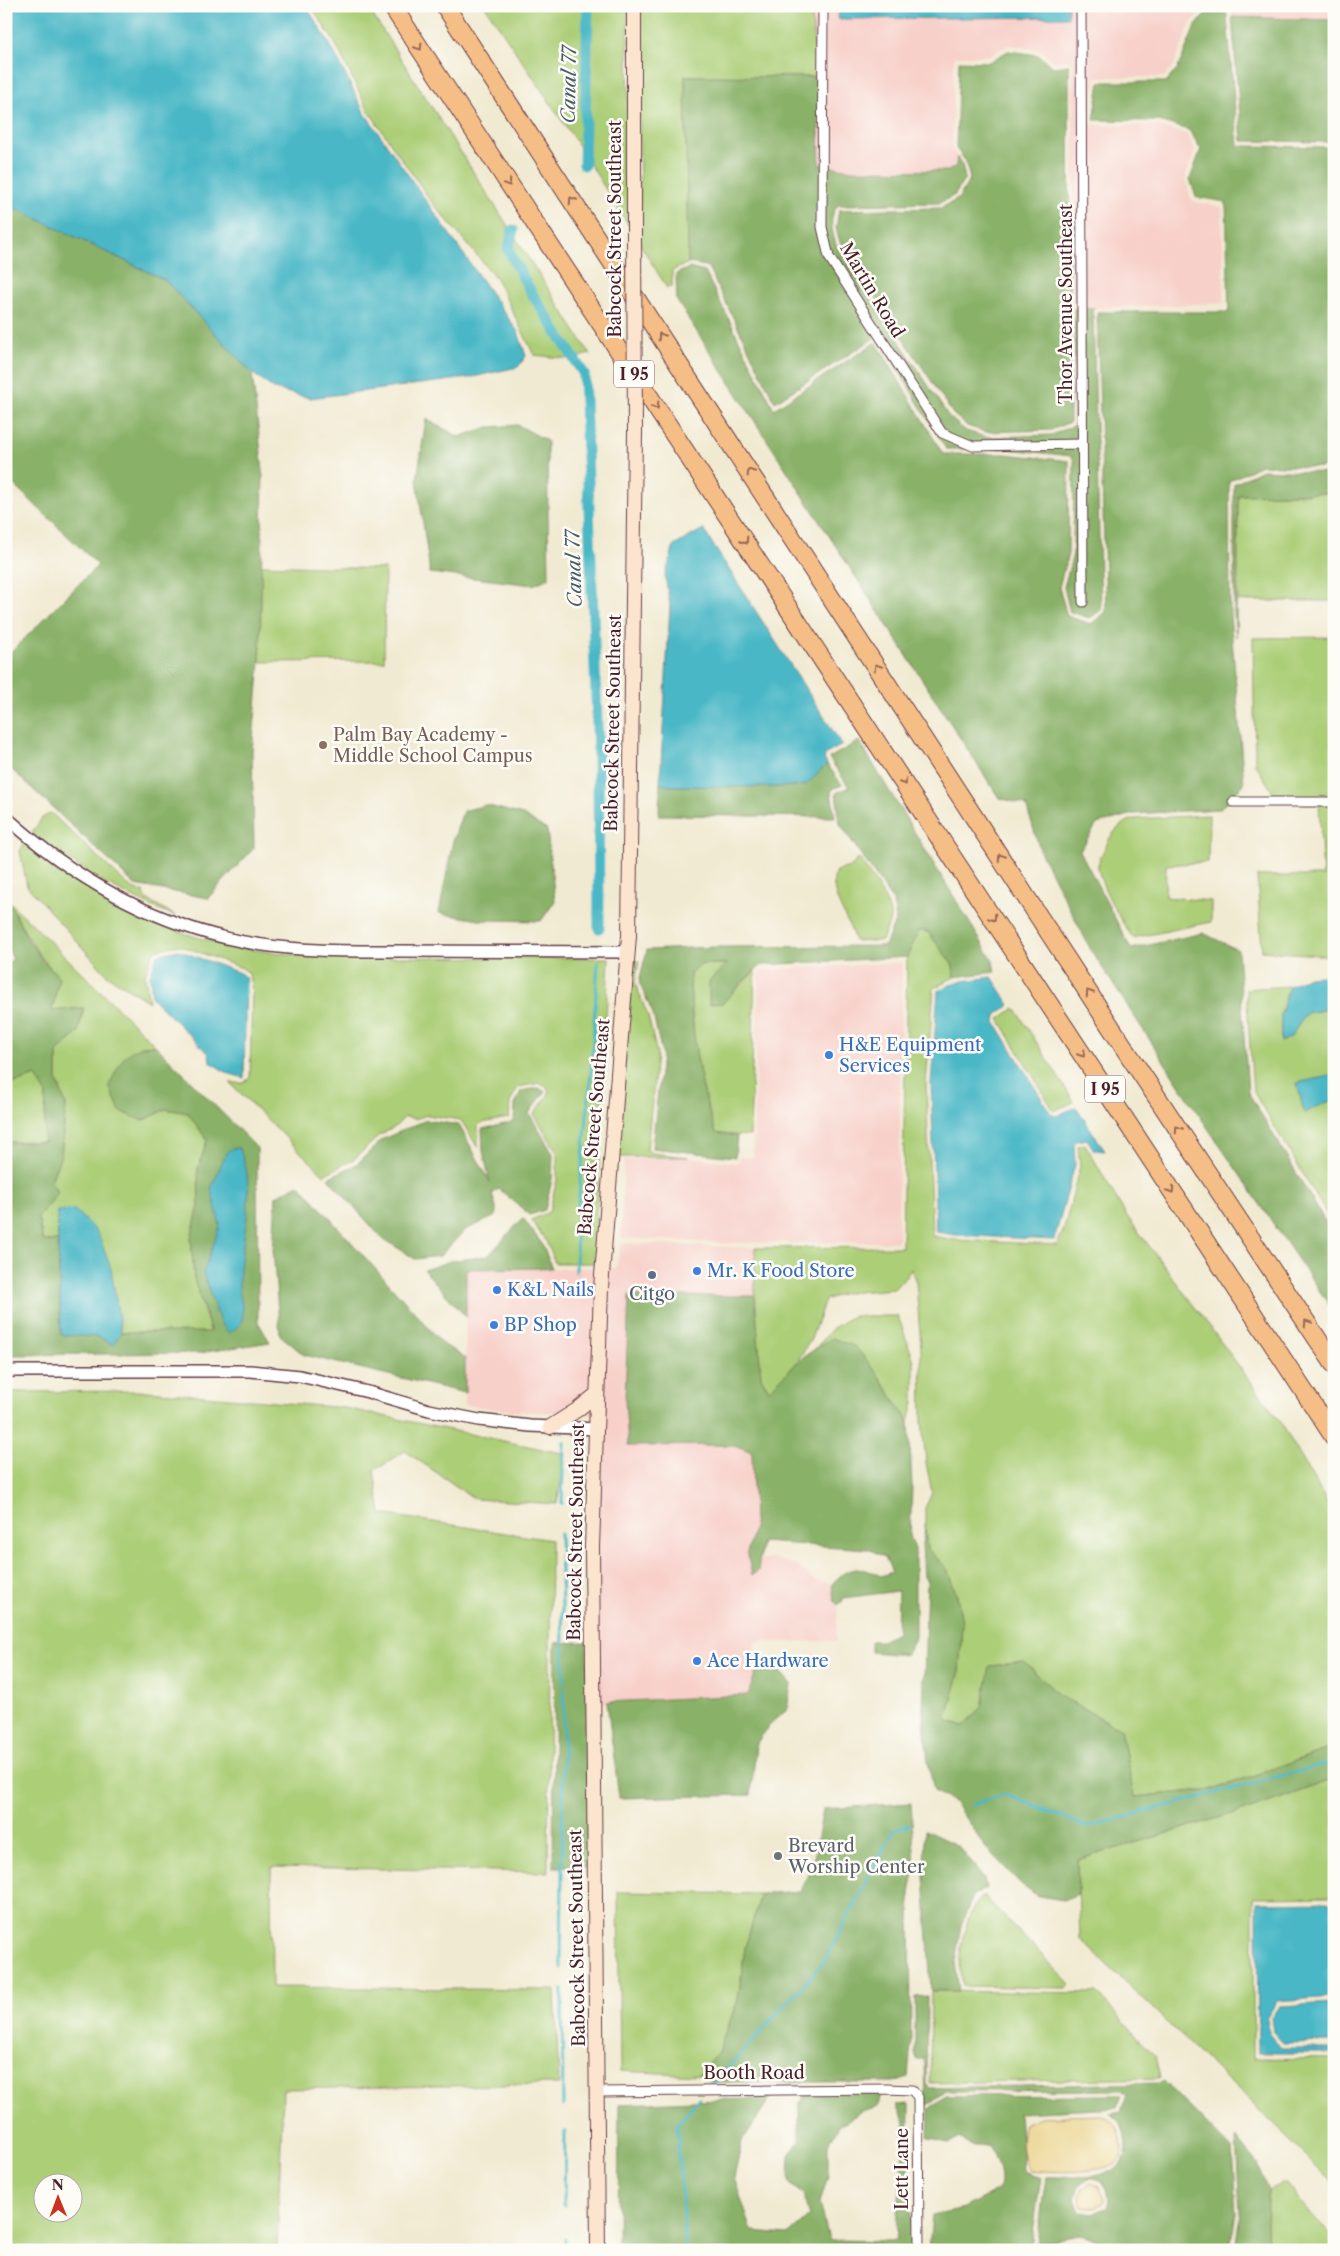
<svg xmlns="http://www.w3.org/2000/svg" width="1340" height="2256" viewBox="0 0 1340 2256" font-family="'Libre Caslon Text',serif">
<rect width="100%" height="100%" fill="#fdfcf7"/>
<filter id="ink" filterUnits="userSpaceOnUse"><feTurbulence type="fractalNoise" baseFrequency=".02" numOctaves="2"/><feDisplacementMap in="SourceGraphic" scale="10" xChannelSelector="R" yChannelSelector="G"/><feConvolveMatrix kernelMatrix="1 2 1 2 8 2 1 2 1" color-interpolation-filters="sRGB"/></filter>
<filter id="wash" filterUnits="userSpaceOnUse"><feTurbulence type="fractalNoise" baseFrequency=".0096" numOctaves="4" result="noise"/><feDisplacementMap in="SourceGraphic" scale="20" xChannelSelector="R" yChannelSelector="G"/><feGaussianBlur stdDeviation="1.12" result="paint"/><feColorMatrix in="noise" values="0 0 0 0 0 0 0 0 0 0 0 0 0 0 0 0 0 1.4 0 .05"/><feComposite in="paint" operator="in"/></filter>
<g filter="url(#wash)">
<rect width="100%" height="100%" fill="#f1ead2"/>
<g fill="#f7d0c9">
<polygon points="811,6 839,6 839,19 938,19 1068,17 1068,6 1206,6 1191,23 1174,65 1164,77 1098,77 1096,79 1089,112 1090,121 1092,125 1158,126 1186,134 1195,149 1185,179 1191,199 1195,202 1222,207 1224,303 1074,309 1073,65 1068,60 1054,62 1040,50 1009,45 988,56 956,56 954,60 952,148 957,157 956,166 948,171 851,170 820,165 817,77"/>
<polygon points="1231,6 1334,6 1334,52 1333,20 1232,17"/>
<polygon points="902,962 898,1242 726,1243 621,1238 624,1160 688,1157 735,1163 739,1161 740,1157 753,1157 759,974 763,970"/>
<polygon points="621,1243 755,1248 755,1296 629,1296 626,1416 629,1446 734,1445 752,1452 754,1528 747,1553 758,1571 760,1560 775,1558 799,1567 814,1580 832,1584 834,1600 838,1605 836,1641 755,1642 756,1672 748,1695 607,1702 593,1705 598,1493 604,1428 608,1415 510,1411 465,1405 466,1269 616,1268"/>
</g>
<g fill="#acce77" stroke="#7b7651" fill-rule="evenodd">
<polygon points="311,6 367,6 590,354 570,359 534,355 496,278 431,201 396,151 368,110 335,43"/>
<polygon points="485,6 628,6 629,226 573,137"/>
<polygon points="639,6 811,6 817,77 685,76 688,263 672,271 672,286 667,288 640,244"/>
<polygon points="1334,493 1334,601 1238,601 1238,495"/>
<polygon points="261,565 385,569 384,661 260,662"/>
<polygon points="1334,637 1334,956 1262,951 1257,876 1323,876 1319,804 1278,800 1255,764 1253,638"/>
<polygon points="51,813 132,889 144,892 145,898 176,916 151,906 100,881 39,839 32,833 42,818"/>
<path d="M 1209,815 L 1208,862 L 1166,865 L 1165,897 L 1211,901 L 1211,922 L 1133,938 C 1123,925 1097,880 1098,865 C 1099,859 1104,850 1107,844 C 1112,832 1121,823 1134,819 Z"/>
<path d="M 25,843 C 76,888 160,931 227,945 C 289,958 352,957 416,957 C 480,958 545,958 609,958 L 594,1263 L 555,1263 L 546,1241 L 531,1220 L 549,1212 L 557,1180 L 557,1152 L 534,1114 L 549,1094 L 548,1088 L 539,1083 L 518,1087 L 510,1102 L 509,1118 L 481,1123 L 478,1126 L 478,1148 L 461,1120 L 427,1115 L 415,1119 L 405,1117 L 395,1127 L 380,1135 L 354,1159 L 324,1175 L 230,1083 L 243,1083 L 250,1078 L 252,993 L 249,973 L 242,968 L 179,945 L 156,950 L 153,953 L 145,975 L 149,1002 L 107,975 L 27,886 L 20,851 Z"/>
<path d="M 857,858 L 860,860 C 868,871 893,906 890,918 C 889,926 884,934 882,941 L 855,941 C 849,918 827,894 836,871 L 853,866 Z"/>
<path d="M 9,901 L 155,1045 L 139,1046 L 143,1121 L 166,1109 L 188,1113 L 207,1140 L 198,1169 L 199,1206 L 191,1238 L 194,1279 L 211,1333 L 121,1332 L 111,1269 L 57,1211 L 58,1241 L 43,1241 L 38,1217 L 57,1193 L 51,1182 L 61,1155 L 66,1105 L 57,1080 L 57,1052 L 78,1033 L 83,1008 L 52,1011 L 59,977 C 35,953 24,931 9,901 Z"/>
<polygon points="919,931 928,932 953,965 954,977 934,988 926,1083 932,1236 955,1240 1057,1245 1064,1229 1080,1166 1078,1146 1085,1144 1126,1215 1280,1421 1334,1514 1334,1747 1215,1789 1134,1797 1121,1729 1060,1696 1024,1662 991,1666 982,1707 964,1726 946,1720 959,1674 962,1623 957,1596 947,1569 927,1548 925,1529 925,1508 932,1493 926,1462 922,1422 921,1348 916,1282 911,1269 906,1277 894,1289 844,1293 825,1300 811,1339 795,1365 769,1390 761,1377 755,1296 755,1248 902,1247 907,957"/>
<polygon points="632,961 639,961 635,983 648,1016 657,1054 647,1149 651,1153 688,1157 616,1157"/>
<path d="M 702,964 L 727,964 L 709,1004 L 722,1003 L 755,971 L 750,1136 L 716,1134 C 698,1082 691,1028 690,973 Z"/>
<polygon points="1289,986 1281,1014 1281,1042 1291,1037 1306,1013 1334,1008 1334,1071 1329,1076 1297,1083 1304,1112 1334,1099 1334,1226 1253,1091 1246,989"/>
<polygon points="1015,1008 1074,1102 1054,1111 999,1019"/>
<polygon points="36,1076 46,1093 44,1142 6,1142 6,1086"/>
<polygon points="853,1316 898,1316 914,1361 914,1403 909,1422 876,1372 814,1350 833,1328"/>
<path d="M 147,1391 L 345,1408 L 566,1454 L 557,1504 L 475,1499 L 405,1451 L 374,1471 L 381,1514 L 551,1540 L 548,1872 L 271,1867 L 272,1987 L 555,1990 L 559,2084 L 283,2089 L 277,2250 L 6,2250 L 6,1392 ZM 42,2184 L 72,2184 L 72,2214 L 42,2214 Z"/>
<polygon points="1334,1779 1334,1897 1253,1898 1253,2058 1334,2059 1334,2184 1282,2132 1080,1939 1077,1860 1259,1806"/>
<polygon points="618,1892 761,1894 745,1948 738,2000 718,2052 699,2075 620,2071"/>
<path d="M 984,1896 L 1070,1984 L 1066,1988 L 963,1986 C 962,1979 960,1971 960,1963 C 959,1945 969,1905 984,1896 Z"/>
<polygon points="931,1991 1097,1993 1155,2056 1160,2078 930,2083"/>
<polygon points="1285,2183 1315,2219 1334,2238 1334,2250 1267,2250 1268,2190"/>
</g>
<g fill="#89b168" stroke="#6a684a" fill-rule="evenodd">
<polygon points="1212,6 1226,6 1238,146 1334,147 1334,468 1261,465 1229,481 1230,614 1244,784 1220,809 1133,814 1097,824 1080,851 1131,949 1203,933 1238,950 1248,1092 1334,1236 1334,1312 1207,1127 1092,952 1041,853 1026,805 999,798 677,301 676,274 689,268 705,272 774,409 876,342 943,454 1006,454 1069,461 1068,554 1059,587 1067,616 1091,624 1106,612 1097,312 1229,312 1226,202 1196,197 1190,179 1201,149 1189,130 1159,121 1094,120 1100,82 1166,82 1178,68 1195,27"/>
<polygon points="1232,17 1333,20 1334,142 1242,141"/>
<polygon points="1008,51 1038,55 1053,67 1069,65 1070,422 1051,430 985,432 967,426 953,414 840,242 836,228 839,210 941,208 958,199 970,179 966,162 956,148 959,61 989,62"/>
<path d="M 685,76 L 817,77 L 820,165 L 851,170 L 948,171 L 956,166 L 957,157 L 962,165 L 965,178 L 955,195 L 939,203 L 838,205 C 828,216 832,232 836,245 L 949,417 L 966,431 L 986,437 L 1051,435 L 1073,426 L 1075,422 L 1074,309 L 1094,308 L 1093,312 L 1101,610 L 1090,618 L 1070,612 L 1064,587 L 1073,554 L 1074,461 L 1072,456 L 1006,449 L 946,449 L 880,340 L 876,337 L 775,402 L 709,269 L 706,266 L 688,263 Z"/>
<polygon points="6,198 15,208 165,280 252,373 263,471 260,662 252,751 254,848 208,898 135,885 6,764 6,657 98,565 6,477"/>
<polygon points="426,419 459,437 488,427 518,425 547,441 549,578 533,585 430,573 417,480"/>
<polygon points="1262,470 1334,473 1334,493 1238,495 1236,637 1234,613 1234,484"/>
<path d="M 859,741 L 993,961 L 995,972 L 954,977 L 953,965 L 928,932 L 919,931 L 907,957 L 762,965 L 743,981 L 723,1003 L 709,1004 L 709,981 L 727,964 L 702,964 L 690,973 C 691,1028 698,1081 716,1133 L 737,1136 L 735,1157 L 652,1148 L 662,1054 L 653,1014 L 639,982 L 647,950 L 713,947 L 885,946 L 896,919 L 893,901 L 840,824 L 836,793 L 849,787 L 829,758 Z"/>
<polygon points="827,764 842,785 833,789 831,792 835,817 659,815 660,783 669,786 777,787 806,785"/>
<polygon points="486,805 523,815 547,830 555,901 541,921 479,920 439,913 453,841 463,811"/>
<path d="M 6,896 L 28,940 L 43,961 L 59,977 L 52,1011 L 84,1008 L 78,1033 L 57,1052 L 57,1080 L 66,1105 L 61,1155 L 51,1181 L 58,1193 L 38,1218 L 43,1241 L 58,1241 L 61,1334 L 99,1337 L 113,1345 L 121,1332 L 211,1332 L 194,1279 L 191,1238 L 199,1206 L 198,1169 L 207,1140 L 188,1113 L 166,1109 L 143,1121 L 120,1111 L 109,1086 C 121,1061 124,1047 155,1045 L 257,1148 L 258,1322 L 270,1342 L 200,1353 L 6,1355 L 6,1142 L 44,1142 L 46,1093 L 36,1076 L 6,1086 L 6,963 L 13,960 L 6,942 Z"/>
<polygon points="539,1088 545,1092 529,1113 553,1154 552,1179 545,1210 530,1215 499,1189 492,1193 496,1207 496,1216 465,1230 440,1256 415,1259 381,1237 328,1178 357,1164 383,1139 426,1120 459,1125 490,1182 483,1151 482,1129 514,1122 515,1105 521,1091"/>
<polygon points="299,1184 443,1344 465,1358 465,1393 304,1355 280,1335 273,1250 276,1196"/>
<polygon points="523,1218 542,1244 552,1268 466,1269 466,1317 424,1270 450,1261 488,1256"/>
<path d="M 629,1296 L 755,1296 L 761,1377 L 769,1390 L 803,1357 L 832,1338 L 856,1347 L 876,1372 L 909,1422 L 912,1487 L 910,1536 L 915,1549 L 915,1640 L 906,1655 L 871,1652 L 871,1641 L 882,1641 L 897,1633 L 898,1591 L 844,1598 L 841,1603 L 838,1605 L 834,1600 L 832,1584 C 849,1565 859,1566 881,1576 L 892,1572 L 885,1557 L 868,1549 L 762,1542 L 758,1571 L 752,1575 L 747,1553 L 754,1528 L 752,1452 L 734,1445 L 628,1446 L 625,1400 Z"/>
<polygon points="925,1529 927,1548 947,1569 957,1596 962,1623 959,1674 946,1720 964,1726 982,1707 990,1666 1024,1662 1060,1696 1121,1729 1134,1797 1215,1789 1334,1747 1334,1779 1259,1806 1077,1860 1078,1894 1063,1900 1039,1896 1025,1888 985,1847 955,1803 934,1791 928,1762 923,1713 927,1581 924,1577 922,1543"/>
<polygon points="587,1642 589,1867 553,1867 555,1643"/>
<polygon points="779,1671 791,1684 787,1710 772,1722 756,1744 751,1795 619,1798 607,1702 748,1695 756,1672"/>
<polygon points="911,1803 915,1866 910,1894 911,2044 908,2077 894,2082 711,2082 699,2075 718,2052 738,2000 745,1948 761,1894 800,1891 813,1864 823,1809"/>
<polygon points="925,1830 958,1846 984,1878 986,1888 973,1896 961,1925 955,1962 959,1991 931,1991 924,1875"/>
<path d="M 927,1996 L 926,2083 L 929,2088 L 1160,2083 L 1164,2081 L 1232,2150 L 1236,2213 L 1230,2250 L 1139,2250 L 1080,2235 L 1037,2243 L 1046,2177 C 1077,2176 1133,2185 1125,2138 C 1123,2127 1120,2119 1109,2114 L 1121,2112 L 1127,2094 L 1122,2090 L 945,2091 L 925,2107 L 924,2059 L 917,2059 L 915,2052 L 915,1997 ZM 1091,2178 C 1106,2178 1112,2195 1107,2207 L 1095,2213 L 1080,2211 L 1075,2199 L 1079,2185 Z"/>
<polygon points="881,2093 878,2106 862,2111 840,2125 828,2144 828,2176 820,2202 829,2240 896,2241 905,2122 896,2105 909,2104 908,2181 912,2236 910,2250 618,2250 619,2104 771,2098 742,2141 734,2178 752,2231 789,2234 809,2216 803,2194 789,2182 790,2155 799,2141 799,2104 808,2094"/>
<path d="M 1122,2095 L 1117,2108 L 1019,2113 L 1023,2171 L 1041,2177 L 1031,2246 L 1015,2250 L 929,2250 L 932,2215 L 964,2208 L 998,2190 C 1004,2178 995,2158 989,2146 L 972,2146 L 960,2138 L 949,2144 L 928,2136 L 929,2109 L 945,2096 Z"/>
<polygon points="1236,2138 1257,2163 1268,2190 1267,2250 1235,2250 1240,2213"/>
</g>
<g fill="#eeda9e" stroke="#9c7c64">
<path d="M 1101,2115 C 1114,2121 1119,2126 1121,2140 C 1122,2146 1123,2154 1120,2159 C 1109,2175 1049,2172 1030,2170 C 1020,2157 1020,2140 1024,2124 L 1040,2117 Z"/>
<polygon points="1091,2183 1099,2186 1105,2198 1103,2203 1096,2208 1082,2206 1080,2198 1082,2189"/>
</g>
<g fill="#4ab7c6" stroke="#4a6b78">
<polygon points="6,6 306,6 331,46 364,112 518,332 526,356 518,367 468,378 310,398 274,389 252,373 165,280 15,208 6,198"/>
<polygon points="839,6 1068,6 1068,17 838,19"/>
<polygon points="703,529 842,745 826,754 824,759 827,764 806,785 777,787 669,786 660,783 670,605 665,576 674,546"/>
<polygon points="178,950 240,973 246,978 244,1078 227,1073 210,1062 209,1054 152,998 150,976 157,955"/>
<polygon points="1334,975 1334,1008 1306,1013 1291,1037 1281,1042 1281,1014 1289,986 1309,977"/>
<polygon points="992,977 1010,1005 996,1015 995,1022 1051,1114 1056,1116 1076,1107 1105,1151 1094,1150 1087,1139 1076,1141 1074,1143 1075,1165 1054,1240 955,1235 936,1232 931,1083 938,991 956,982"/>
<polygon points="1334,1071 1334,1099 1304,1113 1297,1083 1329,1076"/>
<path d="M 232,1148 L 239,1148 C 259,1187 240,1243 239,1285 C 239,1296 245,1310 242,1320 C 240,1326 235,1329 229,1333 L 220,1322 L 203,1273 L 220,1226 L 211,1189 L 226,1153 Z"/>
<polygon points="75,1210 98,1233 111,1269 121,1332 113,1345 99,1337 61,1335 57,1211"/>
<polygon points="1334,1902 1334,1997 1277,2001 1266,2019 1269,2034 1281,2048 1334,2048 1334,2053 1258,2053 1257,1903"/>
<polygon points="1334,2003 1334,2042 1283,2043 1273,2032 1271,2018 1279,2006"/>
</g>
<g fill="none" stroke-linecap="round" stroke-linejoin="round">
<g stroke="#4ab7c6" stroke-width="3">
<polyline points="576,1272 577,1214 590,1086 598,962"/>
<polyline points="562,1504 564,1442"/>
<polyline points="560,1534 564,1681"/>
<polyline points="972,1805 1005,1794 1087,1827 1334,1762"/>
<polyline points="561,1968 564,1687"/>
<polyline points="562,1990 563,2106"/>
<polyline points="715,2082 824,1962 894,1830 909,1825"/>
<polyline points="564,2206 565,2132"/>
<polyline points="565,2250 565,2239"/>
<polyline points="685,2250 677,2124 700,2098"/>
</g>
<g stroke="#4ab7c6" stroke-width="11">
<polyline points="584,165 588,6"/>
<polyline points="513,230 508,250 531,292 584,374 598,748 599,928"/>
</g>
</g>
</g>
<g filter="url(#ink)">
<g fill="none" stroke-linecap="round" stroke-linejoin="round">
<g stroke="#633d44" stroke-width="11">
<g id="minor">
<polyline points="823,6 822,227 829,257 942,433 973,446 1082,444"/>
<polyline points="1081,6 1083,602"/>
<polyline points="1233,802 1334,802"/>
<polyline points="597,2092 887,2089 912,2090 918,2097 919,2250"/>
</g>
</g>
<g stroke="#633d44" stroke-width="14">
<g id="tertiary">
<path d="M 6,817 C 69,874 143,918 226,938 C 282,952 343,951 400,951 C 476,952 551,951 627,952"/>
<polyline points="6,1371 250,1371 300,1376 368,1392 429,1410 479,1420 530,1426 597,1429"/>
</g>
</g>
<g stroke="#633d44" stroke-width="16">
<g id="secondary">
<polyline points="634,6 634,236"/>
<polyline points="550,1427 577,1410 597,1394"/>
<polyline points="598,2250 592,1547 601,1288 629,936 635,432"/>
</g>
</g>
<g stroke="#633d44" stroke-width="20">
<g id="motorway">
<polyline points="392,6 1334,1437"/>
<polyline points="445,6 1131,1058 1334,1364"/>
</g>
</g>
<use href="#minor" stroke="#fff" stroke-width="9"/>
<use href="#tertiary" stroke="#fff" stroke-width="11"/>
<use href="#secondary" stroke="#fbe5cf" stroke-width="14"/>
<use href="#motorway" stroke="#f6be87" stroke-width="18"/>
<g stroke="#633d44" stroke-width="16" stroke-linecap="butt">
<polyline id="secondary-bridge" points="634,236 635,432"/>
</g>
<use href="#secondary-bridge" stroke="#fbe5cf" stroke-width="14"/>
</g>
<defs><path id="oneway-chevron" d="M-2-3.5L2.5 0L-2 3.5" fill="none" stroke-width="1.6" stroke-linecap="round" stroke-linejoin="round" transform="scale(1.25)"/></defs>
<g stroke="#976754">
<use href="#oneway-chevron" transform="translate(419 47) rotate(57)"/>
<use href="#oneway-chevron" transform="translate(508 183) rotate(57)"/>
<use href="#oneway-chevron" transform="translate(572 200) rotate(-123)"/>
<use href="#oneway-chevron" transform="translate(661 336) rotate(-123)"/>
<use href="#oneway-chevron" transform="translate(656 406) rotate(57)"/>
<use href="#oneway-chevron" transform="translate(750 472) rotate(-123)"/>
<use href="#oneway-chevron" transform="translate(745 541) rotate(57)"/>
<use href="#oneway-chevron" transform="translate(877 667) rotate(-123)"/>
<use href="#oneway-chevron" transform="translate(904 782) rotate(57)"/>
<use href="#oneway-chevron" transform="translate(1001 857) rotate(-123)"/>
<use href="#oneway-chevron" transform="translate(993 918) rotate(57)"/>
<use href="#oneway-chevron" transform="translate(1089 993) rotate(-123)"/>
<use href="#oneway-chevron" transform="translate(1082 1054) rotate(57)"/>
<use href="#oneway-chevron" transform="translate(1178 1129) rotate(-124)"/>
<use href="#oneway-chevron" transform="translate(1171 1190) rotate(57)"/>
<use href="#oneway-chevron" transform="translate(1307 1323) rotate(-124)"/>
</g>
</g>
<circle fill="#8d6e63" stroke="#fdfcf7" stroke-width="2" cx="323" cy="745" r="5"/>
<g fill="#3f7fe0" stroke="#fdfcf7" stroke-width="2">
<circle cx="829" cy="1055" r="5"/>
<circle cx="697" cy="1271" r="5"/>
<circle cx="497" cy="1290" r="5"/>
<circle cx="494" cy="1325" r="5"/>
<circle cx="697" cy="1661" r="5"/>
</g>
<circle fill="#5c6f8a" stroke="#fdfcf7" stroke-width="2" cx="652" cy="1275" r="5"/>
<circle fill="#6b7280" stroke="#fdfcf7" stroke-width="2" cx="778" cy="1856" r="5"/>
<g text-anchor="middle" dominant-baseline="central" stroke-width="5" stroke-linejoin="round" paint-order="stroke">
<g fill="#fdfcf7" stroke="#806168" stroke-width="1">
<rect x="614" y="360.5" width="40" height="27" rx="4"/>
<rect x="1085" y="1075.5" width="40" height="27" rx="4"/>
</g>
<g font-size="16" font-weight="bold" fill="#4a1f2b">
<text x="634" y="374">I 95</text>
<text x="1105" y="1089">I 95</text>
</g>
<g font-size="18" fill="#4a1f2b" stroke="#fdfcf7">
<text transform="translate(615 229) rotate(-90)">Babcock Street Southeast</text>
<text transform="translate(872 290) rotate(59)">Martin Road</text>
<text transform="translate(1066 304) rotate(-90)">Thor Avenue Southeast</text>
<text transform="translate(613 723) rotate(-89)">Babcock Street Southeast</text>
<text transform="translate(594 1127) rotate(-85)">Babcock Street Southeast</text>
<text transform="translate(576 1532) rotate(-89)">Babcock Street Southeast</text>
<text transform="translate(577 1938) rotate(-91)">Babcock Street Southeast</text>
<text x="754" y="2073">Booth Road</text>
<text transform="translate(902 2169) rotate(-90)">Lett Lane</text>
</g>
<g font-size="18" fill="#785e54" stroke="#fdfcf7" text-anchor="start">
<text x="333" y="735">Palm Bay Academy -<tspan x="333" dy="21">Middle School Campus</tspan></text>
</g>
<g font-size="18" fill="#366cbe" stroke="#fdfcf7" text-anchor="start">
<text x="839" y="1045">H&amp;E Equipment<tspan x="839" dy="21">Services</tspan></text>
<text x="707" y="1271">Mr. K Food Store</text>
<text x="507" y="1290">K&amp;L Nails</text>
<text x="504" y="1325">BP Shop</text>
<text x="707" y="1661">Ace Hardware</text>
</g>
<g font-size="18" fill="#4e5e75" stroke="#fdfcf7">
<text x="652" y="1294">Citgo</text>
</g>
<g font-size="18" fill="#5b616d" stroke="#fdfcf7" text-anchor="start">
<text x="788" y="1846">Brevard<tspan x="788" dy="21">Worship Center</tspan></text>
</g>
<g font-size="19" font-style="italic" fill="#4a5c69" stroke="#fdfcf7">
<text transform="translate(569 85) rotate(-89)">Canal 77</text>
<text transform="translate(574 569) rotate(-92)">Canal 77</text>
</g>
</g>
<rect width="1340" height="2256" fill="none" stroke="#fdfcf7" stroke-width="25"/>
<g transform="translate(58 2198) rotate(359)"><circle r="24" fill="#fdfcf7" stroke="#b5a4a5"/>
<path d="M0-4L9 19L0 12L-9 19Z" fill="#c8321e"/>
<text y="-8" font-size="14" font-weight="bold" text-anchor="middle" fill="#4a1f2b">N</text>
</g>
</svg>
